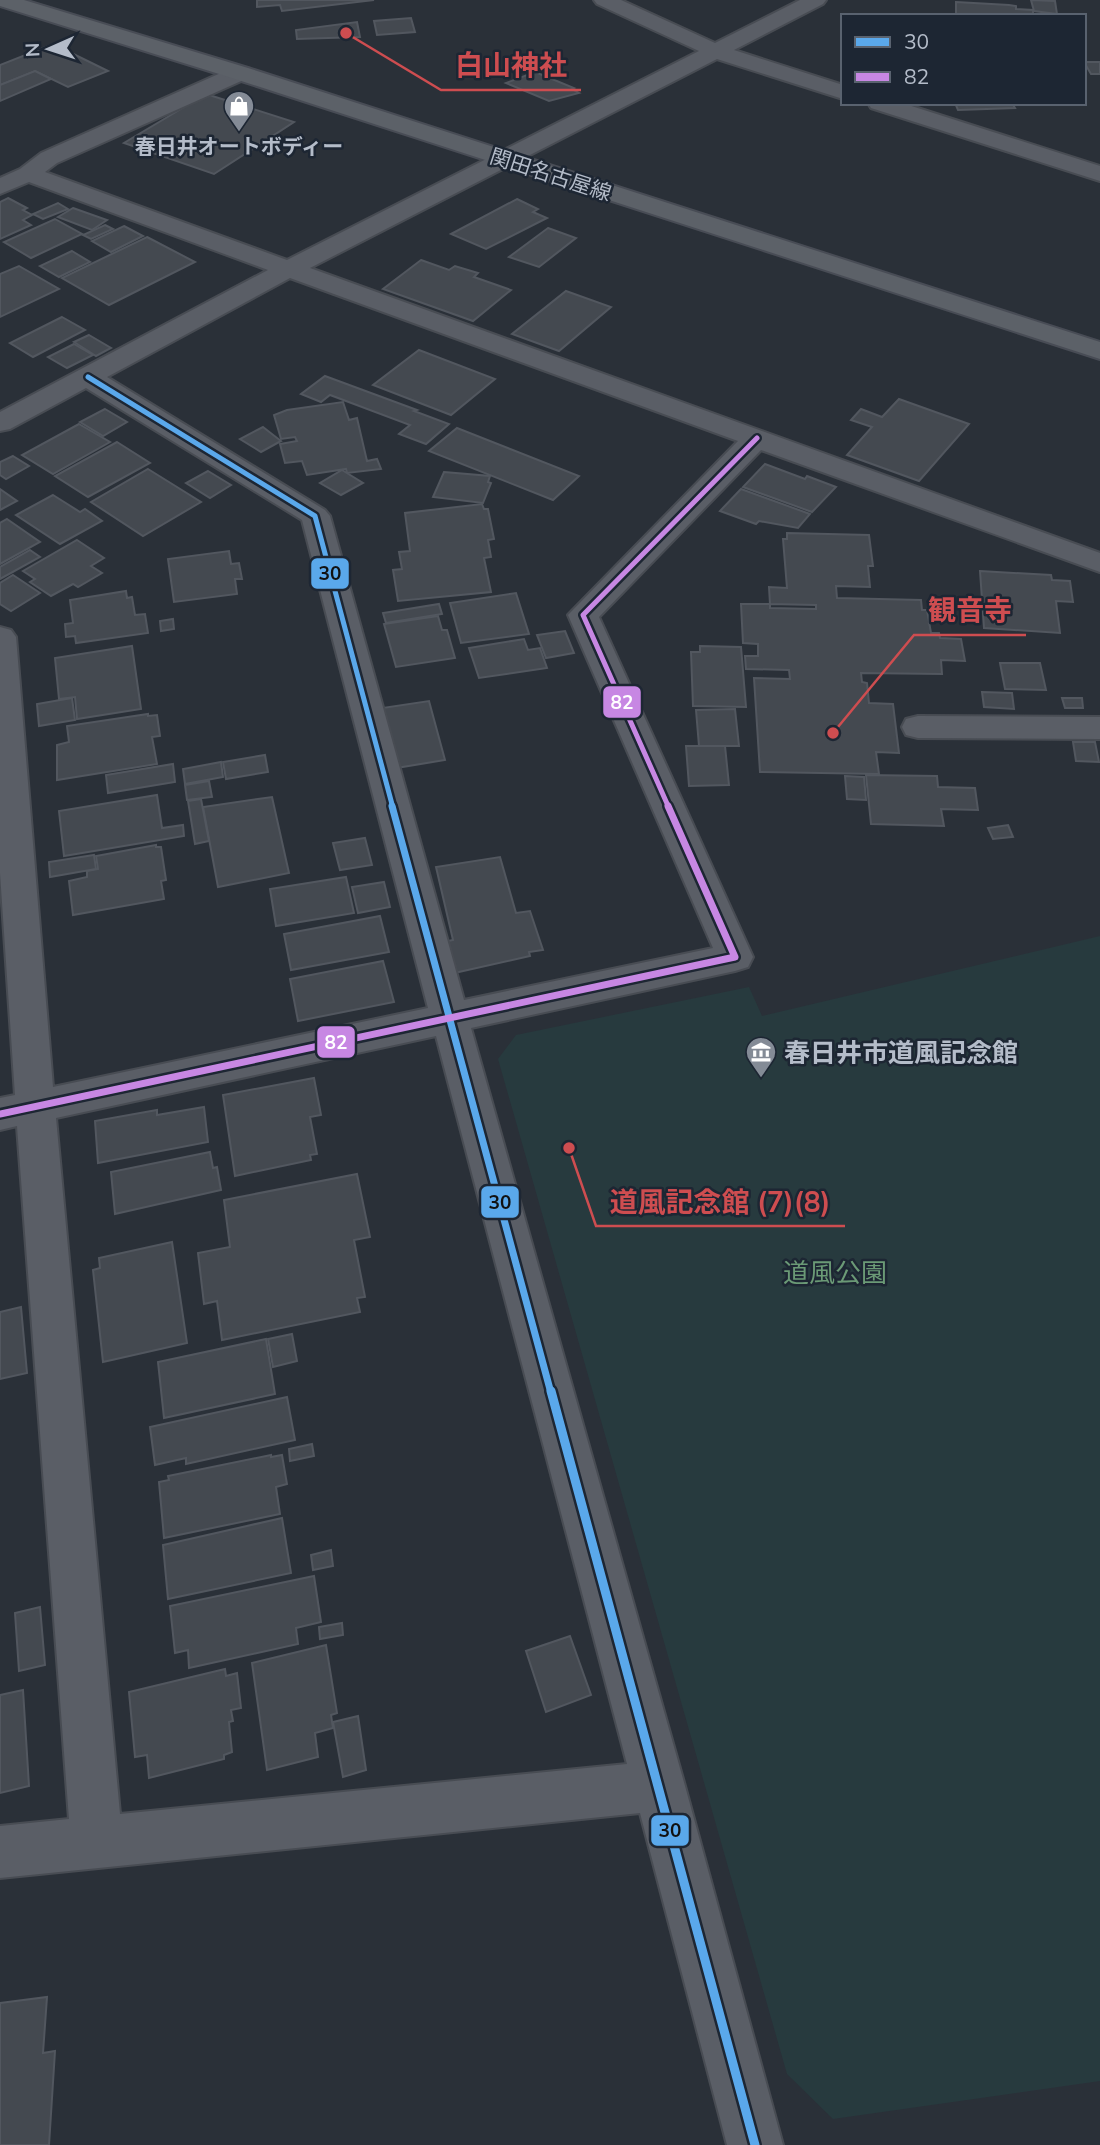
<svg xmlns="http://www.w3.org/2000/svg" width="1100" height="2145" viewBox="0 0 1100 2145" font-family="Mulish,'Noto Sans JP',sans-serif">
<rect width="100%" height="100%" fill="#2a3038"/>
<polygon fill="#273a3e" points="1100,936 1100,2081 833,2119 787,2074 498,1059 516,1035 749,987 762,1016"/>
<g fill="#444950" stroke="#52575f" stroke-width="2">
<polygon points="257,0 374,0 282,11 280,5 257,7"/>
<polygon points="1031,0 1055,1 1057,14 1034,11"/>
<polygon points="956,2 1009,5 1016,6 1016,9 1033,10 1033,16 956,16"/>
<polygon points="411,18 415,32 377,35 374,21"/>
<polygon points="357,22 360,37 297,39 296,30"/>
<polygon points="53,44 108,71 68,87 35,71 0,85 0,65"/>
<polygon points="1084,62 1100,62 1100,74 1091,74"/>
<polygon points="35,71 51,79 0,101 0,85"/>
<polygon points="535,72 574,88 572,89 579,93 549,101 506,83"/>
<polygon points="206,94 294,122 214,174 124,143"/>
<polygon points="955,103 1012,103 1015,108 958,110"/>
<polygon points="8,198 27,208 23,210 32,215 23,220 31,225 0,239 0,202"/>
<polygon points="517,199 538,209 533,212 547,218 486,249 451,234"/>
<polygon points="58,203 68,209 43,219 33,214"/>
<polygon points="73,208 107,220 92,230 58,217"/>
<polygon points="55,219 82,234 31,258 4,242"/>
<polygon points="105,225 113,229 91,239 83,235"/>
<polygon points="124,226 143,236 111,252 92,241"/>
<polygon points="548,228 576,238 539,267 509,257"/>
<polygon points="147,237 195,262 109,305 62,278"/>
<polygon points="72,251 90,262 59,277 40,266"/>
<polygon points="421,260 449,270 455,266 478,273 474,277 511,290 473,321 383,289"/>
<polygon points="19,266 59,289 0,317 0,274"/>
<polygon points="566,291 611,307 559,351 512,334"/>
<polygon points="62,317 85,330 33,357 10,343"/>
<polygon points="89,335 111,348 96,356 74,342"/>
<polygon points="74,344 93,355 67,368 48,357"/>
<polygon points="419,350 495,379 451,415 373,385"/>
<polygon points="325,376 417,410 414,411 449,424 426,444 399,434 410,425 330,395 321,402 301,394"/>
<polygon points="899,399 969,424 919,481 847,455 872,427 851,420 861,409 882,417"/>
<polygon points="343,402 349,420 357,418 367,461 377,459 381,469 347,473 346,469 307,475 302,461 285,463 280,444 297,441 295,437 281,439 274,415 287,410"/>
<polygon points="105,409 127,422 103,436 80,422"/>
<polygon points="79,424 110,442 53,474 22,455"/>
<polygon points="263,427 281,441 261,452 240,439"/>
<polygon points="457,428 579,476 553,500 429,451"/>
<polygon points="117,442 150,463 88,497 55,476"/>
<polygon points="13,456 29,466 6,479 0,475 0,462"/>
<polygon points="765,464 805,479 807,476 836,487 812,512 743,487"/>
<polygon points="148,469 201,502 143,536 91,502"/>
<polygon points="342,470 363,483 341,495 320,483"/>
<polygon points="208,471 231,485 210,498 186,483"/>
<polygon points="444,472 490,476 488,482 491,483 483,503 433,497"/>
<polygon points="0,489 17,501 0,510"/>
<polygon points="741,489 810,514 798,528 759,521 756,524 720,511"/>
<polygon points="53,495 80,512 85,509 102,521 60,544 16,515"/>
<polygon points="482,504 484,509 488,509 494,539 488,540 491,557 484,558 491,592 398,601 393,570 402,569 399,552 410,551 405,513"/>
<polygon points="7,519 40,542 0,564 0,523"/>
<polygon points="787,533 869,535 873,566 868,566 870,587 836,586 837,598 921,600 922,610 927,610 931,633 939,633 940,638 961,639 965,661 941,660 942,674 861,673 862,682 867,683 869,703 893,704 899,753 876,752 879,774 760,772 754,678 790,679 789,670 746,669 745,656 758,656 758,644 743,643 741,604 770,604 770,608 816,609 816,605 770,604 769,587 787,588 783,539 787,539"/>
<polygon points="77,540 104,558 91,566 102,573 78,587 73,584 51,596 30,582 35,579 23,571"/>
<polygon points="30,550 40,557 0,579 0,567"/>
<polygon points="229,551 231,564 239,563 242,579 235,579 237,594 174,602 168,559"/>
<polygon points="980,571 1051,575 1052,580 1070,581 1073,602 1056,601 1060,633 984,628"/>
<polygon points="13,575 40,593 11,611 0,604 0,583"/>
<polygon points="126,591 127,598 132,597 135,615 145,614 148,633 76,643 75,636 66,637 65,624 73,623 70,600"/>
<polygon points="516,593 529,634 461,643 450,603"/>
<polygon points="439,604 442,614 386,623 383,613"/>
<polygon points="438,616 442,630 447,630 455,658 396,667 384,624"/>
<polygon points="173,619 174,629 161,631 160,621"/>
<polygon points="565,631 574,653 546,658 537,635"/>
<polygon points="524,639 528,650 540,648 547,668 479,678 469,648"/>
<polygon points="132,646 141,709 77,719 75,697 59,699 55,658"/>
<polygon points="700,646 741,647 746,707 693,706 691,652 700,652"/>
<polygon points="1000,663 1040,663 1046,690 1005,689"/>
<polygon points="982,692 1012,693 1014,709 984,707"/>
<polygon points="72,698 75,720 39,726 37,704"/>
<polygon points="1062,698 1082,698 1083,708 1065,708"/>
<polygon points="429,701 445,760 384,770 369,710"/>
<polygon points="735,709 739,746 699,746 696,710"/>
<polygon points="148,714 148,716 157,715 160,736 152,737 157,764 57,780 57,745 69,742 67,726"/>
<polygon points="1073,742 1095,742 1099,762 1076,761"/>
<polygon points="686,746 725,746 729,785 689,786"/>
<polygon points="265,755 268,772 226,779 223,762"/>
<polygon points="221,762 223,777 185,784 183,769"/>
<polygon points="173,764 175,782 108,793 106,775"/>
<polygon points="866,775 937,776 938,787 975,788 978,810 941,809 944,826 871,824"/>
<polygon points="845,776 864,777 866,800 847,799"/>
<polygon points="209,781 212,797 187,800 185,785"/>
<polygon points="157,795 162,828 183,825 184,836 64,856 59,811"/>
<polygon points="272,797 289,873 218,887 203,807"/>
<polygon points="201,799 209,841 195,844 188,801"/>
<polygon points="1008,825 1013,837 993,839 988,828"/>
<polygon points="365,838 372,865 340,870 333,843"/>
<polygon points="156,845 156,847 161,847 166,880 161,881 164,899 73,915 69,881 87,877 87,871 98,869 96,856"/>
<polygon points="94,855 96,869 50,877 49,862"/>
<polygon points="500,857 516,913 530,911 543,950 529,952 530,956 441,976 433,944 453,940 436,867"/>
<polygon points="346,877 354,913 276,926 270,889"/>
<polygon points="384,882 390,907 358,913 352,887"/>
<polygon points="380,916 389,952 291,970 284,934"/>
<polygon points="383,961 394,1002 298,1021 290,979"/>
<polygon points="314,1078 321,1115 310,1117 317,1154 310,1155 311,1160 235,1176 223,1095"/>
<polygon points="204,1107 208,1142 98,1163 95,1121 157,1110 157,1115"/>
<polygon points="210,1152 213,1168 217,1167 221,1190 115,1214 111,1172"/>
<polygon points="357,1174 370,1237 354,1240 365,1297 357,1298 360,1312 222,1340 217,1301 204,1304 198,1253 230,1247 224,1200"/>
<polygon points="172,1242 187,1343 103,1362 93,1270 100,1268 99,1258"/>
<polygon points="21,1307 27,1373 0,1379 0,1312"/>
<polygon points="292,1334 297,1361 273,1367 268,1339"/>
<polygon points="266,1339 275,1394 164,1418 158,1362"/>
<polygon points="287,1397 295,1440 186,1464 186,1458 155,1465 150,1427"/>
<polygon points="312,1444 314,1456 290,1461 289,1449"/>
<polygon points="271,1455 271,1457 282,1455 287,1484 276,1487 280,1514 164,1538 159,1482 169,1480 168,1476"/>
<polygon points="282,1518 291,1573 168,1599 163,1545"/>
<polygon points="331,1550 333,1566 313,1570 311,1555"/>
<polygon points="314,1576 321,1622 296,1628 298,1644 189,1668 188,1650 175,1653 170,1606"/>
<polygon points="40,1607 45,1665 19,1671 15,1613"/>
<polygon points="342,1623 343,1635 320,1639 319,1627"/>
<polygon points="570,1636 591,1695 546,1712 526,1651"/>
<polygon points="326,1645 337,1713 331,1715 333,1728 315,1733 318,1757 267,1770 252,1663"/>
<polygon points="225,1669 226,1676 237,1673 241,1708 231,1710 233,1721 229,1722 232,1752 224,1755 224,1759 149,1778 147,1755 135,1757 129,1692"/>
<polygon points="23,1690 29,1786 0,1793 0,1695"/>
<polygon points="358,1716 366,1770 343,1777 333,1722"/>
<polygon points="47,1997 43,2053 55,2051 49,2145 0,2145 0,2003"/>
</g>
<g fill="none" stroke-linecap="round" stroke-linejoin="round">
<g stroke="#484c53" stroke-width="4">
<g id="minor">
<path d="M 594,0 L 621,0 L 715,43 L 800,0 L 826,0 L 823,4 L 734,50 L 843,85 L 843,99 L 717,59 L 310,268 L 1100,553 L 1100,572 L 761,450 L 599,617 L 753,957 L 748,967 L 735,971 L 471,1028 L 685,1786 L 783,2145 L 727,2145 L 640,1813 L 0,1878 L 0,1826 L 69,1819 L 17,1126 L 0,1130 L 0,1098 L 15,1095 L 0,873 L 0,627 L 11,630 L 16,637 L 53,1087 L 428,1008 L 302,520 L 86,388 L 10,429 L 0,431 L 0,412 L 268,270 L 29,182 L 0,194 L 0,178 L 20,169 L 41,153 L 232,68 L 248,68 L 251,73 L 248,78 L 57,163 L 45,172 L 287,260 L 699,51 L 597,4 ZM 290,278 L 738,441 L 568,615 L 713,948 L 464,1000 L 330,516 L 325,510 L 107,377 ZM 436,1036 L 627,1764 L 120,1814 L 56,1118 Z"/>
<polygon points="868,103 902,103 1100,166 1100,181 871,108"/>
<polygon points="918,716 1100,717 1100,739 918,738 906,735 902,727 906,719"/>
</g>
</g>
<g stroke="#484c55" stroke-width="4">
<polygon id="major" points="0,0 24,0 248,68 1100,342 1100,359 232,78 0,6"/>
</g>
<use href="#minor" fill="#5a5e66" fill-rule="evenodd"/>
<use href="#major" fill="#5c6168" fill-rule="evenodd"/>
<g stroke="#1d2633" stroke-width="10">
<polyline id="bus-1-far2" points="88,377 315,516 393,808"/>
</g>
<g stroke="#1d2633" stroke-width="12">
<polyline id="bus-1-far1" points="392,806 551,1393"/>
</g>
<g stroke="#1d2633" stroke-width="14">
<polyline id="bus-1" points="551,1391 755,2145"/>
</g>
<g stroke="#1d2633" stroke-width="10">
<polyline id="bus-2-far1" points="669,808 583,615 757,438"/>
</g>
<g stroke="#1d2633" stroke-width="12">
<polyline id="bus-2" points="0,1114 735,957 668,806"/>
</g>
<use href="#bus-1-far2" stroke="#5aa8eb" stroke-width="5"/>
<use href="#bus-1-far1" stroke="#5aa8eb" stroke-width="7"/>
<use href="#bus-1" stroke="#5aa8eb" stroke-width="9"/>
<use href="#bus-2-far1" stroke="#c787e3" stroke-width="5"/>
<use href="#bus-2" stroke="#c787e3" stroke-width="7"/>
</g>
<defs>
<g id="shop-pin" transform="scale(1.575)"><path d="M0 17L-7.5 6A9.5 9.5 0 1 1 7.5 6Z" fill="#848b96" stroke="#1d2633"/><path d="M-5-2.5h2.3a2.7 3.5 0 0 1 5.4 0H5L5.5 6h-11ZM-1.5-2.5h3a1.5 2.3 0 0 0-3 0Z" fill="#fff"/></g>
<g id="museum-pin" transform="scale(1.575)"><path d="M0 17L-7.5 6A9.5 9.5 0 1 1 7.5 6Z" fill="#848b96" stroke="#1d2633"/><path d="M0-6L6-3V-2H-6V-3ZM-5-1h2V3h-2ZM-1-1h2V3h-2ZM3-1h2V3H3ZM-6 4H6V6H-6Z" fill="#fff"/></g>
</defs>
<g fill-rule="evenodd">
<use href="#shop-pin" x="239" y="106"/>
<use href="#museum-pin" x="761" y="1052"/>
</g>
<g text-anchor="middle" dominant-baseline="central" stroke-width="5" stroke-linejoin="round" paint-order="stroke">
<g font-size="21" font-weight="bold" fill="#b4bcc9" stroke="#1d2633">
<text x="239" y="146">春日井オートボディー</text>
</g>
<g font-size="21" fill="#b4bcc9" stroke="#1d2633">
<text transform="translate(551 174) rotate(18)">関田名古屋線</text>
</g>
<g font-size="26" font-weight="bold" fill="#b4bcc9" stroke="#1d2633" text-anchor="start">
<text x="784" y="1052">春日井市道風記念館</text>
</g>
<g font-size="26" fill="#6b9a76" stroke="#1d2633">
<text x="835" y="1272">道風公園</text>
</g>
</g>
<path fill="none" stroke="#ce4d50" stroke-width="2.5" d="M346 33L441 90H581M833 733L914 635H1026M569 1148L596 1226H845"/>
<g fill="#ce4d50" stroke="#1d2633" stroke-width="2.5">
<circle cx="346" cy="33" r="7"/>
<circle cx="833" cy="733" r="7"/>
<circle cx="569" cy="1148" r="7"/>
</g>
<g font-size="28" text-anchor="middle" font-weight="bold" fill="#ce4d50" stroke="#1d2633" stroke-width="5" stroke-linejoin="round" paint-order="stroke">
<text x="511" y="75">白山神社</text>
<text x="970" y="620">観音寺</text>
<text x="720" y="1212">道風記念館 (7)(8)</text>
</g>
<g stroke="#1d2633" stroke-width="2.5">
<rect x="310" y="557" width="40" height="33" rx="7" fill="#5aa8eb"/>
<rect x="602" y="685" width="40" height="34" rx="7" fill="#c787e3"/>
<rect x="316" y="1025" width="40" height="34" rx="7" fill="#c787e3"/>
<rect x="480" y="1185" width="40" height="34" rx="7" fill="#5aa8eb"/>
<rect x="650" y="1814" width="40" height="33" rx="7" fill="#5aa8eb"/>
</g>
<g font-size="19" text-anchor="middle" font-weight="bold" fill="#fff">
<text x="622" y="709">82</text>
<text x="336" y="1049">82</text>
</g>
<g font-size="19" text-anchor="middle" font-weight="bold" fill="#111">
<text x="330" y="580">30</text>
<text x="500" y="1209">30</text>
<text x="670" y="1837">30</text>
</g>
<rect x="841" y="14" width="245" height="91" fill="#1d2633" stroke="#59626f" stroke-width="2"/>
<rect x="855" y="37" width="35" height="10" fill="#5aa8eb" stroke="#59626f" stroke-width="2"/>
<text x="904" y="49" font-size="21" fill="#b4bcc9">30</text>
<rect x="855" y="72" width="35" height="10" fill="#c787e3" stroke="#59626f" stroke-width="2"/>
<text x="904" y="84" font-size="21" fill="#b4bcc9">82</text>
<g transform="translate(49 49) rotate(267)" stroke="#1d2633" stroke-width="5" paint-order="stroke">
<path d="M0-5L12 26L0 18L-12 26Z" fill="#b4bcc9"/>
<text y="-10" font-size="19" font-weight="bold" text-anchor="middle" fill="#b4bcc9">N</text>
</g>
</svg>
